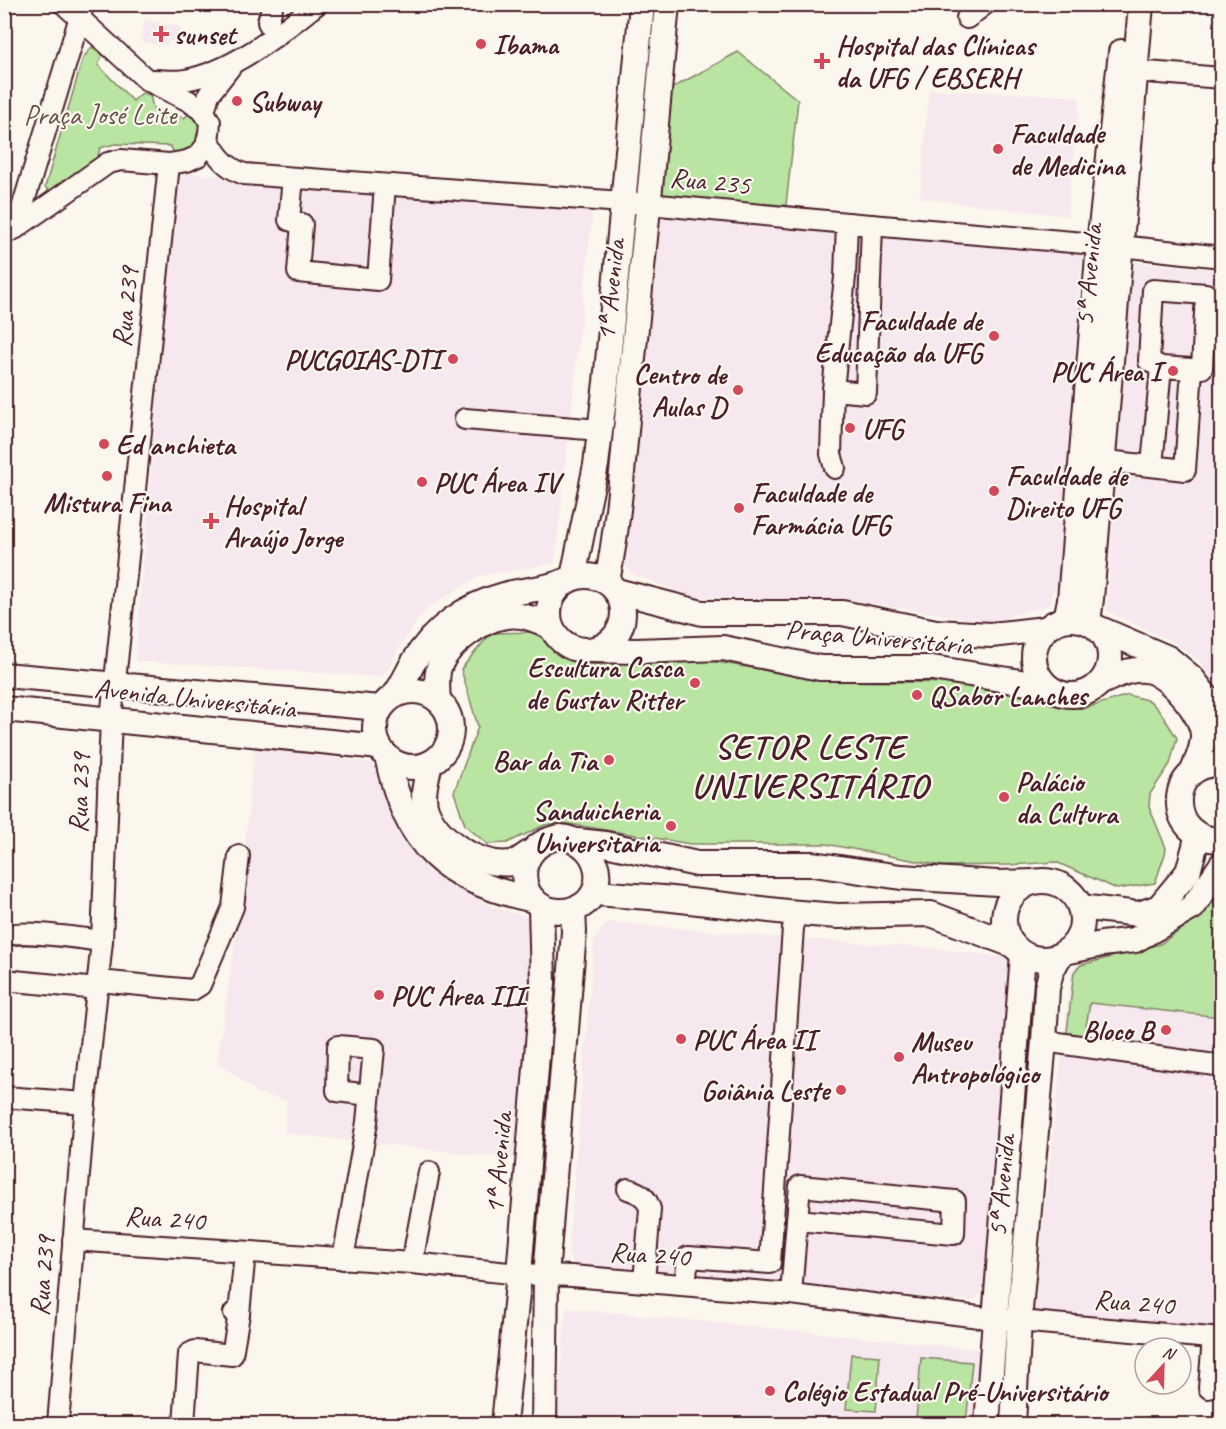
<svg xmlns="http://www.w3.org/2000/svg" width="1226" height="1429" viewBox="0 0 1226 1429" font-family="Caveat,sans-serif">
<rect width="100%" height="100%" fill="#fbf7ec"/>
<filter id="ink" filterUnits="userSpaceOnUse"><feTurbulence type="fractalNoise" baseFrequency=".0167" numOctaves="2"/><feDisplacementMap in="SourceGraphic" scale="12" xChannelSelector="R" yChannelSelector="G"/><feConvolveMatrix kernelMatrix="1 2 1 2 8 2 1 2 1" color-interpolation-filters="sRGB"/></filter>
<g filter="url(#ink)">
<g fill="#f6e8ee">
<polygon points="145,20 181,27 178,42 169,41 168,44 158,45 140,41"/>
<polygon points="929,89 1080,97 1067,216 920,198"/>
<polygon points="176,172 583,206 592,216 555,563 480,576 427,608 404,640 383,677 135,661"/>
<polygon points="655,210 1069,248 1082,256 1058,586 1052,591 1051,604 991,622 849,600 690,597 633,574 618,559"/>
<polygon points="1130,262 1221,270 1221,694 1201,662 1175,643 1107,611"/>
<polygon points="254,748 371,763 382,774 383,788 393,817 414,847 443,876 472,896 492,907 526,916 537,929 514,1159 284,1133 287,1100 257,1093 217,1061 238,923"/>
<polygon points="1221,877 1221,1332 1033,1316 1071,971 1079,962 1156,940"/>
<polygon points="609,922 786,938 932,948 1011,958 1016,969 987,1290 973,1301 761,1282 578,1270 568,1254 594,940"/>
<polygon points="566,1308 977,1349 984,1352 977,1424 556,1424"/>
</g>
<g fill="#bae4a1" stroke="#828266" stroke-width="1.5">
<polygon points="92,47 103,54 98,65 133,101 142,93 150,95 153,108 184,118 193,110 203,118 196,149 175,154 170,146 115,144 100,148 97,161 50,192 45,187 83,58"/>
<polygon points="738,52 798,100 785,213 660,198 672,88"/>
<polygon points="539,632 588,665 710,661 832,681 961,683 1083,709 1128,695 1150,701 1161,713 1177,738 1170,764 1150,794 1149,807 1166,848 1165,854 1155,883 1117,889 1056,862 1007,865 943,866 826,844 691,844 563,823 545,825 507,843 487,844 465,825 454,792 478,727 461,669 491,633"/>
<polygon points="1221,887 1221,1017 1090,1003 1083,1043 1066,1041 1074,972 1081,965 1160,944 1201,916"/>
<polygon points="851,1354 880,1356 876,1411 846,1409"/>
<polygon points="921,1358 972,1362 966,1424 916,1419"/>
</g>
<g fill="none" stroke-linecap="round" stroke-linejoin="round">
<g stroke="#4a1f2b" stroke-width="24">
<g id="minor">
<polyline points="273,4 268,22 276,36"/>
<polyline points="967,18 985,4"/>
<polyline points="1122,70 1222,78"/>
<path d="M 153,80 C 163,80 175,82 185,80 C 233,72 280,33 317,4"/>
<polyline points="204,112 209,94 231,66"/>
<path d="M 208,139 C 217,156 225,167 244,174 L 649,204 L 847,223 L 1120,246 L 1222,257"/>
<polyline points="293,178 289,220 302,224 298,272 378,280 385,185"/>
<polyline points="16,228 82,10"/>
<polyline points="4,234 16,228 108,163 121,160 169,164 187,161 198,156 206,146 209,133 210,122 204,112 189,101 147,80 64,4"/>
<polyline points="1161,367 1149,361 1153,290 1206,294 1202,368 1192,369"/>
<polyline points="833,390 866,393 872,225"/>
<polyline points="465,419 600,430"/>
<polyline points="1090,459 1185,470 1192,369 1161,367 1152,466"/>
<polyline points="835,468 831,454 833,390 845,277 847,223"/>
<path d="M 4,937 C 15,928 85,939 102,941"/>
<polyline points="4,980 98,989"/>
<polyline points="99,981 192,990 200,985 233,907 239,856"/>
<polyline points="1044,1041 1222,1066"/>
<polyline points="4,1097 85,1103"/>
<polygon points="800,1186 955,1201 954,1234 797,1220"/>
<path d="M 628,1189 C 640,1193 646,1196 650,1209 L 644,1282"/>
<polyline points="73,1240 412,1263 519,1274 572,1276 791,1294 996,1319 1222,1339"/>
<polyline points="343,1259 367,1122 374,1049 338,1046 337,1091 369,1095"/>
<polyline points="412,1263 429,1172"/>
<polyline points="685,1285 688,1257 770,1263 793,928"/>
<polyline points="791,1294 797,1220"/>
<polyline points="234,1313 239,1314 245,1252"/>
<polyline points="1209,1388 1213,1338"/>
<polyline points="58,1424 85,1103 102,941 111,719 169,164"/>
<polyline points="184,1424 189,1354 195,1351 232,1355 239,1314"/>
</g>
</g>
<g stroke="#4a1f2b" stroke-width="28">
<g id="major">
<circle cx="586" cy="613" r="37"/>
<polyline points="573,577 596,465 606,382 642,4"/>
<path d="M 607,582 C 620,515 624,446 631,378 C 644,253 656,129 667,4"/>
<polyline points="617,591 702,613 842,613 936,632 991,635 1045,629"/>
<circle cx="1072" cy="657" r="38"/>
<polyline points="1066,619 1070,600 1099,244 1121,52"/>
<polyline points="1088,622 1091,599 1141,4"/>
<polyline points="1098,628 1168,658 1192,678 1222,717"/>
<polyline points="593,650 636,651 723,648 820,668 932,668 1033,684 1051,689"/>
<polyline points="4,675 380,708"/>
<path d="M 1101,682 C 1116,676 1134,666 1150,671 C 1170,677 1203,714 1203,736 C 1203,749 1197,760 1193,771"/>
<circle cx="413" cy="729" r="38"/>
<path d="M 395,695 C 402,685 407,674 413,663 C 433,629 466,605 504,595 C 525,589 547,590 567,580"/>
<path d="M 438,700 C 437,689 436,678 439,667 C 447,645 484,618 507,616 C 522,614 538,620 551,627"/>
<polyline points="4,709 380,747"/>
<path d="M 387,756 C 406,847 443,880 534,900"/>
<path d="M 430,763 C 427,778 421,794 426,809 C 437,839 478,867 511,863 C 518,862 525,855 531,852"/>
<path d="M 1222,764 C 1165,761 1164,841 1222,840"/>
<path d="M 560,837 C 609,842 610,910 562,911 C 516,913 508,845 560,837 Z"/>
<polyline points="578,841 605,844 697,864 813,864 901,877 997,883 1033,882"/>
<circle cx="1043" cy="920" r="39"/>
<polyline points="595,893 663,898 787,912 838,916 931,914 1013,945"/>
<polyline points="1080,907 1139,914 1159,907 1188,872 1198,835"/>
<polyline points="1065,952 1102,944 1135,940 1193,907 1222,864"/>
<polyline points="504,1424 519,1274 543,983 541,906"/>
<polyline points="544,1424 546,1276 574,932 573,909"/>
<polyline points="987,1424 1023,954"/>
<polyline points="1013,1424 1019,1321 1044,1041 1047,988 1051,972 1060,955"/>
</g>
</g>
<use href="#minor" stroke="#fbf7ec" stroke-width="20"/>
<use href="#major" stroke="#fbf7ec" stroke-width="24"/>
</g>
</g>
<g fill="#d1495b" stroke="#fbf7ec" stroke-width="2">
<path d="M158 25h6v6h6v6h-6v6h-6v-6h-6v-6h6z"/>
<circle cx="481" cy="44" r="6"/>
<path d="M819 52h6v6h6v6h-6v6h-6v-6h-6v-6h6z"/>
<circle cx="237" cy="101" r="6"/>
<circle cx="998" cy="149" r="6"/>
<circle cx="994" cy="336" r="6"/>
<circle cx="453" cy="359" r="6"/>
<circle cx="1173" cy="371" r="6"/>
<circle cx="738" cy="390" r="6"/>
<circle cx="850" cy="428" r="6"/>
<circle cx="104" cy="444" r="6"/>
<circle cx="107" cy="476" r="6"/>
<circle cx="422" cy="482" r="6"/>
<circle cx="994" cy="491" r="6"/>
<circle cx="739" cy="508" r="6"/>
<path d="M208 512h6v6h6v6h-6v6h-6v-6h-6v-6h6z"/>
<circle cx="695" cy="683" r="6"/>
<circle cx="917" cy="695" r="6"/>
<circle cx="609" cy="760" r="6"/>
<circle cx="1004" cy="797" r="6"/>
<circle cx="671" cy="826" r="6"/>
<circle cx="379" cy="995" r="6"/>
<circle cx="1166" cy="1030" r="6"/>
<circle cx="681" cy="1039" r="6"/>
<circle cx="899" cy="1057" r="6"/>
<circle cx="841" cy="1090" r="6"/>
<circle cx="770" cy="1391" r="6"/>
</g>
<g text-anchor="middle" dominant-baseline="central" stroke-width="4.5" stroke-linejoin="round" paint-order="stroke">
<g font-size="28" font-weight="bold" fill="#4a1f2b" stroke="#fbf7ec" text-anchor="start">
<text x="174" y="34">sunset</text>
<text x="493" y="44">Ibama</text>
<text x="836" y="45">Hospital das Clínicas<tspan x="836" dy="32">da UFG / EBSERH</tspan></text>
<text x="249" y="101">Subway</text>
<text x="1010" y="133">Faculdade<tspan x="1010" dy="32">de Medicina</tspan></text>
<text x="982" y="320" text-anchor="end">Faculdade de<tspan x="982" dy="32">Educação da UFG</tspan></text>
<text x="441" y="359" text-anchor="end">PUCGOIAS-DTI</text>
<text x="1161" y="371" text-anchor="end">PUC Área I</text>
<text x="726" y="374" text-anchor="end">Centro de<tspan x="726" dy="32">Aulas D</tspan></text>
<text x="862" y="428">UFG</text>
<text x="116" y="444">Ed anchieta</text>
<text x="1006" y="475">Faculdade de<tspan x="1006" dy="32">Direito UFG</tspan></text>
<text x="434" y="482">PUC Área IV</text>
<text x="751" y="492">Faculdade de<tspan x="751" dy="32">Farmácia UFG</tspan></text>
<text x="107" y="502" text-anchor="middle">Mistura Fina</text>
<text x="224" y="505">Hospital<tspan x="224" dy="32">Araújo Jorge</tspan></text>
<text x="683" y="667" text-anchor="end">Escultura Casca<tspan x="683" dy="32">de Gustav Ritter</tspan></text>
<text x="929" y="695">QSabor Lanches</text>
<text x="597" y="760" text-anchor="end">Bar da Tia</text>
<text x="1016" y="781">Palácio<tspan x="1016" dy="32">da Cultura</tspan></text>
<text x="659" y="810" text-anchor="end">Sanduicheria<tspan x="659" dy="32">Universitaria</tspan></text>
<text x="391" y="995">PUC Área III</text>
<text x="1154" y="1030" text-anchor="end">Bloco B</text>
<text x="693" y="1039">PUC Área II</text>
<text x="911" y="1041">Museu<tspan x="911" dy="32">Antropológico</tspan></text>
<text x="829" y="1090" text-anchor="end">Goiânia Leste</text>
<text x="782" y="1391">Colégio Estadual Pré-Universitário</text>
</g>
<g font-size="28" fill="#665048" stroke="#fbf7ec">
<text x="100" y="114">Praça José Leite</text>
</g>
<g font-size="28" fill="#4a1f2b" stroke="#fbf7ec">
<text transform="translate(710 181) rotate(6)">Rua 235</text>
<text transform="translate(1088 275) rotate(-85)">5ª Avenida</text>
<text transform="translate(610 290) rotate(-84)">1ª Avenida</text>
<text transform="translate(125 307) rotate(-84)">Rua 239</text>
<text transform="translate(879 637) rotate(5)">Praça Universitária</text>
<text transform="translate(195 698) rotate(6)">Avenida Universitária</text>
<text transform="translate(79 793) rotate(-88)">Rua 239</text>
<text transform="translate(498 1163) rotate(-85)">1ª Avenida</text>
<text transform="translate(1001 1186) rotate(-85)">5ª Avenida</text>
<text transform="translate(165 1218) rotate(4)">Rua 240</text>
<text transform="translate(650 1254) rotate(4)">Rua 240</text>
<text transform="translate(42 1276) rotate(-85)">Rua 239</text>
<text transform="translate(1134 1302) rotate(5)">Rua 240</text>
</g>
<g font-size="34" font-weight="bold" letter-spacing="1.5" fill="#4a1f2b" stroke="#fbf7ec">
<text x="810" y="746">SETOR LESTE<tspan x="810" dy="39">UNIVERSITÁRIO</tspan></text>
</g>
</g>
<rect width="1226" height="1429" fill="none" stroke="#fbf7ec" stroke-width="24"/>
<rect x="12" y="12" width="1202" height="1405" fill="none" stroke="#4a1f2b" stroke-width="2" filter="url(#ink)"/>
<g transform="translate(1163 1366) rotate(22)"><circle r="28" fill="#fbf7ec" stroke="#b4a19f" stroke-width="1.5"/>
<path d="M0-4.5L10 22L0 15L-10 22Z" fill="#d1495b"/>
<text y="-9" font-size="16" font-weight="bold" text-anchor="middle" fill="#4a1f2b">N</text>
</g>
</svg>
